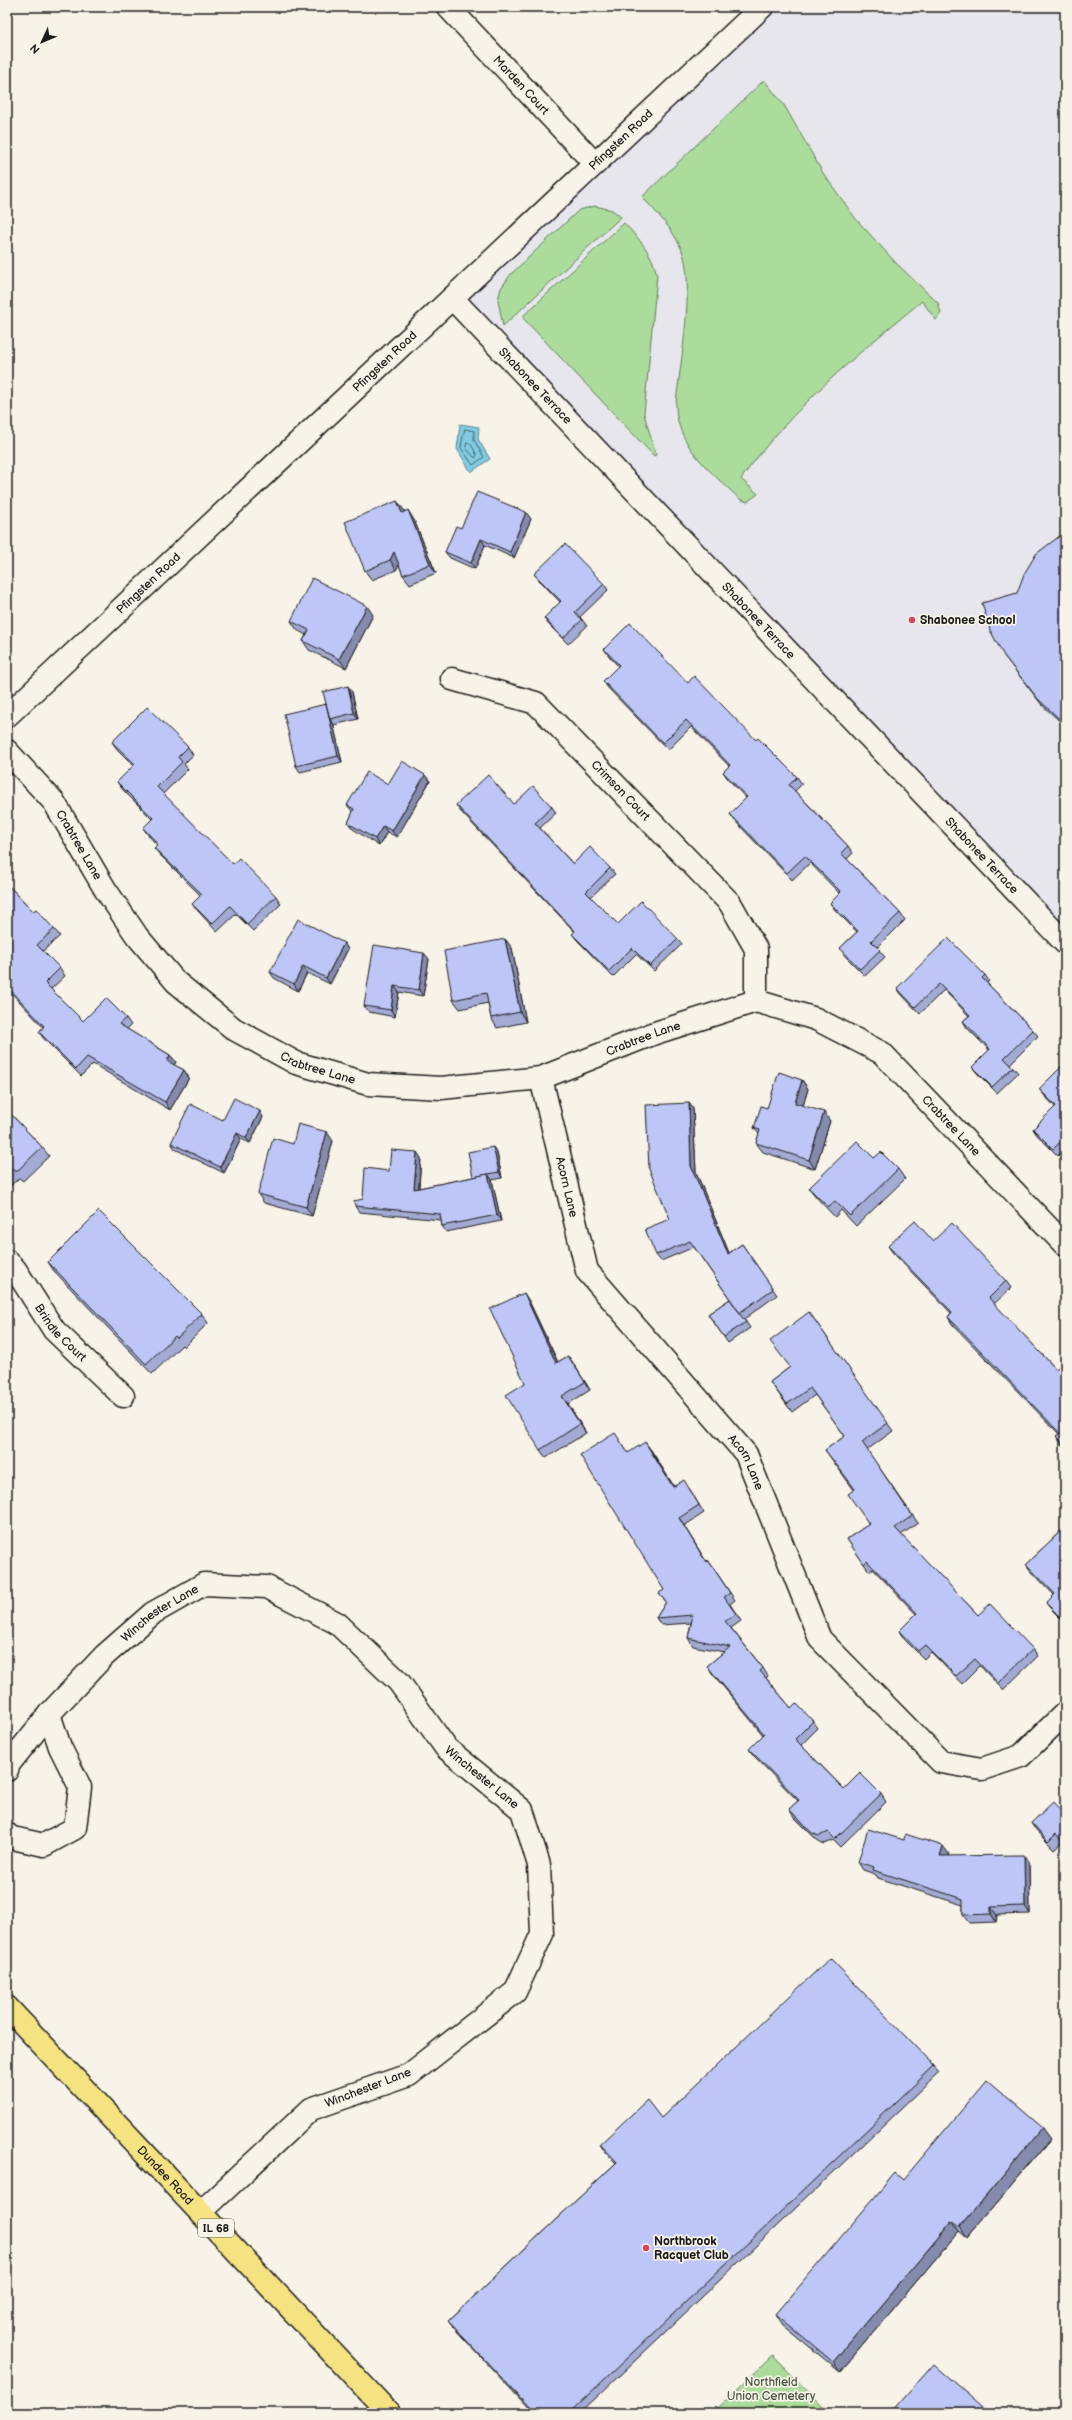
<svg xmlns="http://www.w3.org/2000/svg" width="1072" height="2420" viewBox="0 0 1072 2420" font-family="'Balsamiq Sans',sans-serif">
<rect width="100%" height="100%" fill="#f7f3e8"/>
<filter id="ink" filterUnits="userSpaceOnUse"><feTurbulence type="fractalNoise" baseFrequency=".025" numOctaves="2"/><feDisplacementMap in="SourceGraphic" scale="8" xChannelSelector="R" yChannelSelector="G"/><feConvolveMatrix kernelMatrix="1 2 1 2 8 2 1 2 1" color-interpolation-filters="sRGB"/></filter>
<g filter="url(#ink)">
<polygon fill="#e6e6ec" points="761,7 1065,7 1065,942 452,298"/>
<g fill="#acdc9c" stroke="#647c5c">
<path d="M 764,80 L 784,105 L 823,173 L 856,219 L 896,263 L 938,303 L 941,313 L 936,320 L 922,301 C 857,354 790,410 741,479 L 758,494 L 747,502 L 740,499 C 711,472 675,445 676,403 C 680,364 696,281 681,248 C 672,228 657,213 642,197 Z"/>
<polygon points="595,206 612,210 621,217 503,326 498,300 501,288 511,274 579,210"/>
<path d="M 624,223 C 639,239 652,252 657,275 L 644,414 L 656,455 L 654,456 L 522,317 Z"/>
<polygon points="772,2355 829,2413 713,2413"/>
</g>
<polygon fill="#81cce1" stroke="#598692" points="460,424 479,427 478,439 490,459 471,472 457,449"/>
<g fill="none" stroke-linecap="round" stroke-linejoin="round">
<g stroke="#44626b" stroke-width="1">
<polygon points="465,429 474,431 474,440 484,457 473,465 461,448"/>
<polygon points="467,443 470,443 477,455 475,458 466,448"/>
</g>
<g stroke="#1c1c1c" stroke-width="25">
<g id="minor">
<path id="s1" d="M 448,7 L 595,164"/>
<path id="s2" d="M 452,298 L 1065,943"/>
<path id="s3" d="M 452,679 L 536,703 L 730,903 L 756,949 L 756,1001"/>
<path id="s4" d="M 7,751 L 54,802 L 105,889 L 137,936 L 176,982 L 234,1029 L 296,1063 L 368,1084 L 441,1088 L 541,1078 L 655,1033 L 756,1001 L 816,1019 L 882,1053 L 1065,1245"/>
<path id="s5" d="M 541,1078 L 587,1271 L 746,1454 L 820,1639 L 941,1762 L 982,1769 L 1021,1756 L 1065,1713"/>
<path id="s6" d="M 7,1261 L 15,1269 L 54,1330 L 123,1396"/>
<path id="s7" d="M 7,1770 L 9,1764 L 49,1714 L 104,1656 L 153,1613 L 204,1584 L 267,1587 L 337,1623 L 399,1682 L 446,1748 L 522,1810 L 539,1865 L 542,1934 L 515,1992 L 409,2075 L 311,2109 L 201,2212"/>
<polyline points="7,1834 8,1837 44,1845 75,1828 80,1787 60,1747 49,1714"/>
</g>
</g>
<g stroke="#1c1c1c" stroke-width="25">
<g id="secondary">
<path id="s8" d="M 7,716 L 762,7"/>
</g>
</g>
<g stroke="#1c1c1c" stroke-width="25">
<g id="primary">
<path id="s9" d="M 7,2007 L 389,2413"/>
</g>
</g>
<use href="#minor" stroke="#f7f3e8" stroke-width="22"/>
<use href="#secondary" stroke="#f7f3e8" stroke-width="22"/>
<use href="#primary" stroke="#f5e382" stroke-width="22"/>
</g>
<g fill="#a3aad4" stroke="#1c1c1c">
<polygon points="404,510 404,512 414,520 436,573 410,584 403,575 399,565 396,570 372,580 365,571"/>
<polygon points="531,519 514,558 485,545 475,569 450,558 445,552 461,528"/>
<polygon points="1065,532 1065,726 1042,705 1004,656 1017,593"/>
<polygon points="534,574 604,584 608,590 580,617 587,626 568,644 548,624 544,618 560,602 539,580"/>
<polygon points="373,615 346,668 309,650 303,641 306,635 297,630 291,621"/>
<polygon points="604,649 688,683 756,740 797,777 802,784 795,791 848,846 853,853 847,859 900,913 905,920 877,948 885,957 865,976 845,956 840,948 857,932 835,910 830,903 840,894 810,863 792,880 735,821 730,814 746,798 728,779 723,772 729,766 691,727 668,750 608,688 603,681 618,666 609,656"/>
<polygon points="352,692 358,719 334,725 333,723 342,762 300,772 296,766 326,704"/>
<polygon points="112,742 188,747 193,755 184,764 188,769 163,794 233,864 276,896 281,904 253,931 236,914 217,932 198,911 192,904 201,896 160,855 154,848 157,845 148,835 143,828 152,819 123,790 117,782 134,766 117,749"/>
<polygon points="430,781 397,837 387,832 379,846 353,829 348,823 353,812 352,811 347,805 388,784"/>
<polygon points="514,804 552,807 556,813 540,828 573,864 610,868 615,874 591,897 618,924 678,939 682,944 654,971 636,954 613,977 577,940 572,934 575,932 460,811 456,805"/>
<polygon points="7,884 33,911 54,929 60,936 43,951 60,968 65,976 51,989 83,1021 126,1018 131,1025 127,1029 170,1055 176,1062 174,1065 184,1070 189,1078 170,1110 93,1064 81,1076 44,1039 39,1032 43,1027 7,988"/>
<polygon points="505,939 512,948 526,1022 497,1028 491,1018 488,1003 460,1009 453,1000"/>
<polygon points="348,949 330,984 307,973 298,991 274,978 270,972"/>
<polygon points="429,959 423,996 399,992 395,1017 369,1012 364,1006"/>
<polygon points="985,975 989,981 987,983 1033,1030 1038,1036 1010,1064 1013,1067 1018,1073 997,1093 977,1073 972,1067 989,1050 967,1028 963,1021 969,1016 944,990 920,1014 901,994 897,988"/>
<polygon points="1065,1063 1065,1148 1058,1156 1037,1135 1033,1129 1055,1107 1044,1095 1039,1089"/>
<polygon points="802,1080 808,1089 803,1106 830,1121 815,1169 763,1152 756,1143 759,1134 754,1128 767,1108"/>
<polygon points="689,1103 693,1109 696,1172 729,1253 742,1244 777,1295 744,1319 750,1328 728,1343 708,1314 730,1299 694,1247 661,1261 656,1255 670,1219"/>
<polygon points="7,1110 42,1147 49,1156 23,1181 19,1178 7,1189"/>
<polygon points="263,1117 250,1143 241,1139 224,1173 175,1149 171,1143 223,1120"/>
<polygon points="333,1141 312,1216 264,1203 258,1194"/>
<polygon points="497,1153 502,1178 492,1180 501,1221 446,1232 442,1226 441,1220 359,1212 355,1206 363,1199 389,1171 421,1158 419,1188 473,1177"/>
<polygon points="898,1169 905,1179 856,1226 841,1210 835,1217 816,1197 809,1188"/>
<polygon points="933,1241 1006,1281 1011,1288 994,1304 1056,1369 1065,1361 1065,1447 1061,1443 1056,1436 1059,1434 952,1324 948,1317 951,1313 893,1253 888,1246"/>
<polygon points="48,1262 202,1314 208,1323 184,1347 182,1345 152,1374 54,1271"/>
<polygon points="529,1301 558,1362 568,1356 590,1390 568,1404 586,1433 546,1458 540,1450 525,1383"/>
<polygon points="809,1312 893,1431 867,1450 918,1523 901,1535 978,1615 1033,1649 1038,1656 1003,1690 980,1666 962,1684 931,1652 924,1659 904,1639 899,1631 916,1614 873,1569 869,1571 847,1539 869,1524 854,1490 825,1450 845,1436 815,1395 792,1412 770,1382 790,1367"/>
<polygon points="620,1441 628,1453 651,1450 674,1487 689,1488 704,1513 684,1526 706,1562 708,1560 735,1600 730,1604 741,1621 731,1628 763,1668 768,1676 766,1678 791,1708 813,1721 818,1728 801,1745 844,1789 881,1794 886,1802 840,1847 833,1840 824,1844 817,1840 794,1817 789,1809 798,1801 754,1756 749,1749 763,1735 712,1673 707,1666 724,1652 693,1646 688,1638 691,1623 661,1625 656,1618 666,1602 664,1590"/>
<polygon points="1065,1527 1065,1623 1050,1608 1046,1603 1054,1595 1030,1570 1026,1564"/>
<polygon points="1065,1815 1065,1846 1062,1842 1054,1849 1036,1831 1031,1823"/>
<polygon points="949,1854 948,1856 1029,1863 1030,1914 997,1915 996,1922 969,1923 963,1915 963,1905 878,1878 875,1874 863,1870 858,1862"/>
<polygon points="934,2066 939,2072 580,2413 533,2413 453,2327 448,2321 616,2163 604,2151 600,2144 661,2118"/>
<polygon points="1051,2139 967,2238 959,2231 840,2372 783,2325 776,2314"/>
</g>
<g fill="#858bad" stroke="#1c1c1c">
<polygon points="397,501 404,510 408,522 402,513"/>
<polygon points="408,510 414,520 436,573 430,564"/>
<polygon points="526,512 531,519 514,558 510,552"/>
<polygon points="481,539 485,545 475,569 471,563"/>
<polygon points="394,552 401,562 396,570 390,560"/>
<polygon points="367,606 373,615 346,668 339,659"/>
<polygon points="348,686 352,692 358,719 354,713"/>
<polygon points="326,704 330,719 333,723 342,762 338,756"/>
<polygon points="425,775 430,781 397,837 392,831"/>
<polygon points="383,826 387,832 379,846 375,839"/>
<polygon points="505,939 512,948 526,1022 520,1012"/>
<polygon points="344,943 348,949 330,984 326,978"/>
<polygon points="424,953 429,959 423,996 419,990"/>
<polygon points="303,966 307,973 298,991 294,984"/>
<polygon points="394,986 399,992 395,1017 391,1010"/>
<polygon points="170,1055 176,1062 172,1068 167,1061"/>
<polygon points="184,1070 189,1078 170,1110 165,1102"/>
<polygon points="802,1080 808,1089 801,1112 795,1103"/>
<polygon points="689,1103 693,1109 696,1172 732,1260 728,1254 691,1166"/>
<polygon points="260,1111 263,1117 250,1143 246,1138"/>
<polygon points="824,1112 830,1121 815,1169 809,1160"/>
<polygon points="327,1132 333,1141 312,1216 306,1207"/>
<polygon points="237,1133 241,1139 224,1173 220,1167"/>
<polygon points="493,1147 497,1153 502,1178 499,1172"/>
<polygon points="417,1152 421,1158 418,1195 414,1189"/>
<polygon points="488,1174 492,1180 501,1221 497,1215"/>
<polygon points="524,1293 529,1301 562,1371 556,1363"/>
<polygon points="568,1356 574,1364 590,1390 585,1382"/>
<polygon points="562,1396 568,1404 586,1433 580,1424"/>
<polygon points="645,1442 651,1450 679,1494 673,1487"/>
<polygon points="679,1518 684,1526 711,1569 706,1562"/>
<polygon points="943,1846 949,1854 946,1864 940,1856"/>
<polygon points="1024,1855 1029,1863 1030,1914 1025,1906"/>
<polygon points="991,1907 997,1915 996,1922 991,1914"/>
<polygon points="1043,2128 1051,2139 967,2238 960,2227"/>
<polygon points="952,2221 959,2231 840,2372 833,2362"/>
</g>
<g fill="#bec6f7" stroke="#1c1c1c">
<polygon points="477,492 526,512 510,552 481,539 471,563 445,552 456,526 461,528"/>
<polygon points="397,501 402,513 408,510 430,564 403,575 394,552 390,560 365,571 345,522"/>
<polygon points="1065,532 1065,724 1038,699 1004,656 990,630 982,603 1017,593 1024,574 1036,554"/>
<polygon points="565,544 604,584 575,612 582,620 563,638 544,618 561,601 534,574"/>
<polygon points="312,578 367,606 339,659 303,641 309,630 291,621"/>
<polygon points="630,623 688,683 694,676 756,740 758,738 797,777 789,785 848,846 841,853 900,913 871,941 880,950 860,969 840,948 858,931 830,903 841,892 805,856 787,873 730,814 747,797 723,772 730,765 686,720 663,743 603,681 619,665 604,649"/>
<polygon points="348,686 354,713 330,719 323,692"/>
<polygon points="326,704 338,756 296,766 284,714"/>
<polygon points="147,707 188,747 178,757 182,762 157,787 233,864 239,858 276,896 247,924 230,906 212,924 192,904 202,894 154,848 158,844 143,828 153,818 117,782 135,764 112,742"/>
<polygon points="402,761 425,775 392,831 383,826 375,839 348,823 354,809 347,805 367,772 388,784"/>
<polygon points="488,775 514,804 533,786 552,807 535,823 573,864 590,847 610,868 586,892 618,924 641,901 678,939 650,966 632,948 609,971 572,934 575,931 456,805"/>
<polygon points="7,884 33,911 36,909 54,929 37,945 60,968 45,983 83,1021 106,998 126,1018 119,1024 170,1055 167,1061 184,1070 165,1102 87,1057 76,1069 39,1032 44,1026 7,986"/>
<polygon points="298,919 344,943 326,978 303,966 294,984 270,972"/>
<polygon points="948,938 985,975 982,978 1033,1030 1004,1058 1013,1067 992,1087 972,1067 990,1049 963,1021 970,1015 939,984 915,1007 897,988"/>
<polygon points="505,939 520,1012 491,1018 486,993 453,1000 444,951"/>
<polygon points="374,945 424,953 419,990 394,986 391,1010 364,1006"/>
<polygon points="1065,1063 1065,1138 1053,1149 1033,1129 1056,1106 1039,1089"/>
<polygon points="779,1072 802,1080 795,1103 824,1112 809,1160 756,1143 760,1130 754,1128 761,1106 767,1108"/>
<polygon points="234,1098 260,1111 246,1138 237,1133 220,1167 171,1143 190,1104 223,1120"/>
<polygon points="689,1103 691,1166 728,1254 742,1244 773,1289 739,1313 746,1322 724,1337 708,1314 730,1299 739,1312 690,1241 656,1255 645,1229 670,1219 649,1169 646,1105"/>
<polygon points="7,1110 42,1147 16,1172 13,1168 7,1174"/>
<polygon points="298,1124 327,1132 306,1207 258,1194 273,1138 293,1144"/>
<polygon points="857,1141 874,1158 881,1152 898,1169 850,1216 835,1201 828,1207 809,1188"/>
<polygon points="493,1147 499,1172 473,1177 468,1152"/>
<polygon points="391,1150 417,1152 414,1189 488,1174 497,1215 442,1226 440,1214 355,1206 354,1201 363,1199 365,1168 389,1171"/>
<polygon points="99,1211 202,1314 177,1338 175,1336 146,1364 48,1262"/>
<polygon points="915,1221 933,1241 952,1223 1006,1281 989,1298 1056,1369 1065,1361 1065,1445 1056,1436 1060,1433 948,1317 952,1312 888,1246"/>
<polygon points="524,1293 556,1363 568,1356 585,1382 562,1396 580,1424 540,1450 506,1395 525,1383 490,1309"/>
<polygon points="809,1312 888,1423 862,1442 912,1516 895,1528 978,1615 990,1604 1033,1649 998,1683 975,1659 956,1676 925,1645 918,1651 899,1631 917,1613 867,1561 864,1564 847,1539 869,1524 848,1494 855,1489 825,1450 845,1436 810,1388 787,1404 770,1382 790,1367 770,1341"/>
<polygon points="615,1433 628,1453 645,1442 673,1487 684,1480 699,1505 679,1518 706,1562 708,1560 730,1593 724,1597 736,1614 725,1621 763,1668 760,1671 791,1708 796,1703 813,1721 795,1739 844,1789 860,1773 881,1794 835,1839 828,1832 819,1836 812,1833 789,1809 799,1800 749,1749 764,1734 707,1666 730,1647 688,1638 693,1615 656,1618 666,1602 659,1593 664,1590 580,1455"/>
<polygon points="1065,1527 1065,1620 1064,1621 1046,1603 1055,1594 1026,1564"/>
<polygon points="1053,1802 1065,1815 1065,1844 1056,1834 1048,1842 1031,1823"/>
<polygon points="868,1829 904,1840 905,1834 943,1846 940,1856 1024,1855 1025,1906 991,1907 991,1914 963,1915 963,1899 873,1870 874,1867 858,1862"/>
<polygon points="830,1958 934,2066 569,2413 535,2413 448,2321 617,2162 600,2144 647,2100 661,2118"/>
<polygon points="987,2080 1043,2128 960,2227 952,2221 833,2362 776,2314 895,2173 903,2180"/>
<polygon points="934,2364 990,2413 891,2413"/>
</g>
</g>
<g fill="#d1495b" stroke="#f7f3e8" stroke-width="1.5">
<circle cx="912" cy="620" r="4"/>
<circle cx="646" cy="2248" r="4"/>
</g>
<g text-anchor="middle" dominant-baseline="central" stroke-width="3.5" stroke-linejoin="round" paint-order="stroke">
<rect fill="#f7f3e8" stroke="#5e5c59" stroke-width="1" x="198" y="2219" width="36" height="18" rx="3"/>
<g font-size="11" font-weight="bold" fill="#1c1c1c">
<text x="216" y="2228">IL 68</text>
</g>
<g font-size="12" fill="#1c1c1c" stroke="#f7f3e8">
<text stroke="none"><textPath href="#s1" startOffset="107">Marden Court</textPath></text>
<text stroke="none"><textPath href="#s8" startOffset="842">Pfingsten Road</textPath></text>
<text stroke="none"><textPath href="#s8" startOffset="518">Pfingsten Road</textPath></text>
<text stroke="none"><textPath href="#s2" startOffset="121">Shabonee Terrace</textPath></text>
<text stroke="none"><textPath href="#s8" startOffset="194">Pfingsten Road</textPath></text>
<text stroke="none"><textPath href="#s2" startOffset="445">Shabonee Terrace</textPath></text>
<text stroke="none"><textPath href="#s3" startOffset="209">Crimson Court</textPath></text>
<text stroke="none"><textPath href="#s4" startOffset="119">Crabtree Lane</textPath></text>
<text stroke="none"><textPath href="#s2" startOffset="769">Shabonee Terrace</textPath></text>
<text stroke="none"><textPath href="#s4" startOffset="791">Crabtree Lane</textPath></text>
<text stroke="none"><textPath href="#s4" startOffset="455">Crabtree Lane</textPath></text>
<text stroke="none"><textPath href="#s4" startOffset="1147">Crabtree Lane</textPath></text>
<text stroke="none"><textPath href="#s5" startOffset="112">Acorn Lane</textPath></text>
<text stroke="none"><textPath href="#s6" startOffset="90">Brindle Court</textPath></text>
<text stroke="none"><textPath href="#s5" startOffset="448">Acorn Lane</textPath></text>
<text stroke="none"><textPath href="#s7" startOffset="221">Winchester Lane</textPath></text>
<text stroke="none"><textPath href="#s7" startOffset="629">Winchester Lane</textPath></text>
<text transform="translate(368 2088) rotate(-21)">Winchester Lane</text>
<text stroke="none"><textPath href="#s9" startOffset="231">Dundee Road</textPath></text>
</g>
<g font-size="12" font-weight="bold" fill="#1c1c1c" stroke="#f7f3e8" text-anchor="start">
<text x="920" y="620">Shabonee School</text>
<text x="654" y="2241">Northbrook<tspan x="654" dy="14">Racquet Club</tspan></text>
</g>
<g font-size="12" fill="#475642" stroke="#f7f3e8">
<text x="771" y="2382">Northfield<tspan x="771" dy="14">Union Cemetery</tspan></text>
</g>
</g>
<rect width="1072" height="2420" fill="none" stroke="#f7f3e8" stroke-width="24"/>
<rect x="12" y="12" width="1048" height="2396" fill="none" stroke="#1c1c1c" stroke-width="1.5" filter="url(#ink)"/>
<g transform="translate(42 42) rotate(226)" stroke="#f7f3e8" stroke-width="3" paint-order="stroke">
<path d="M0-3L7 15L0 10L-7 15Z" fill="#1c1c1c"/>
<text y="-6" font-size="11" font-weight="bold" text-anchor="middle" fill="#1c1c1c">N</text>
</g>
</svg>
